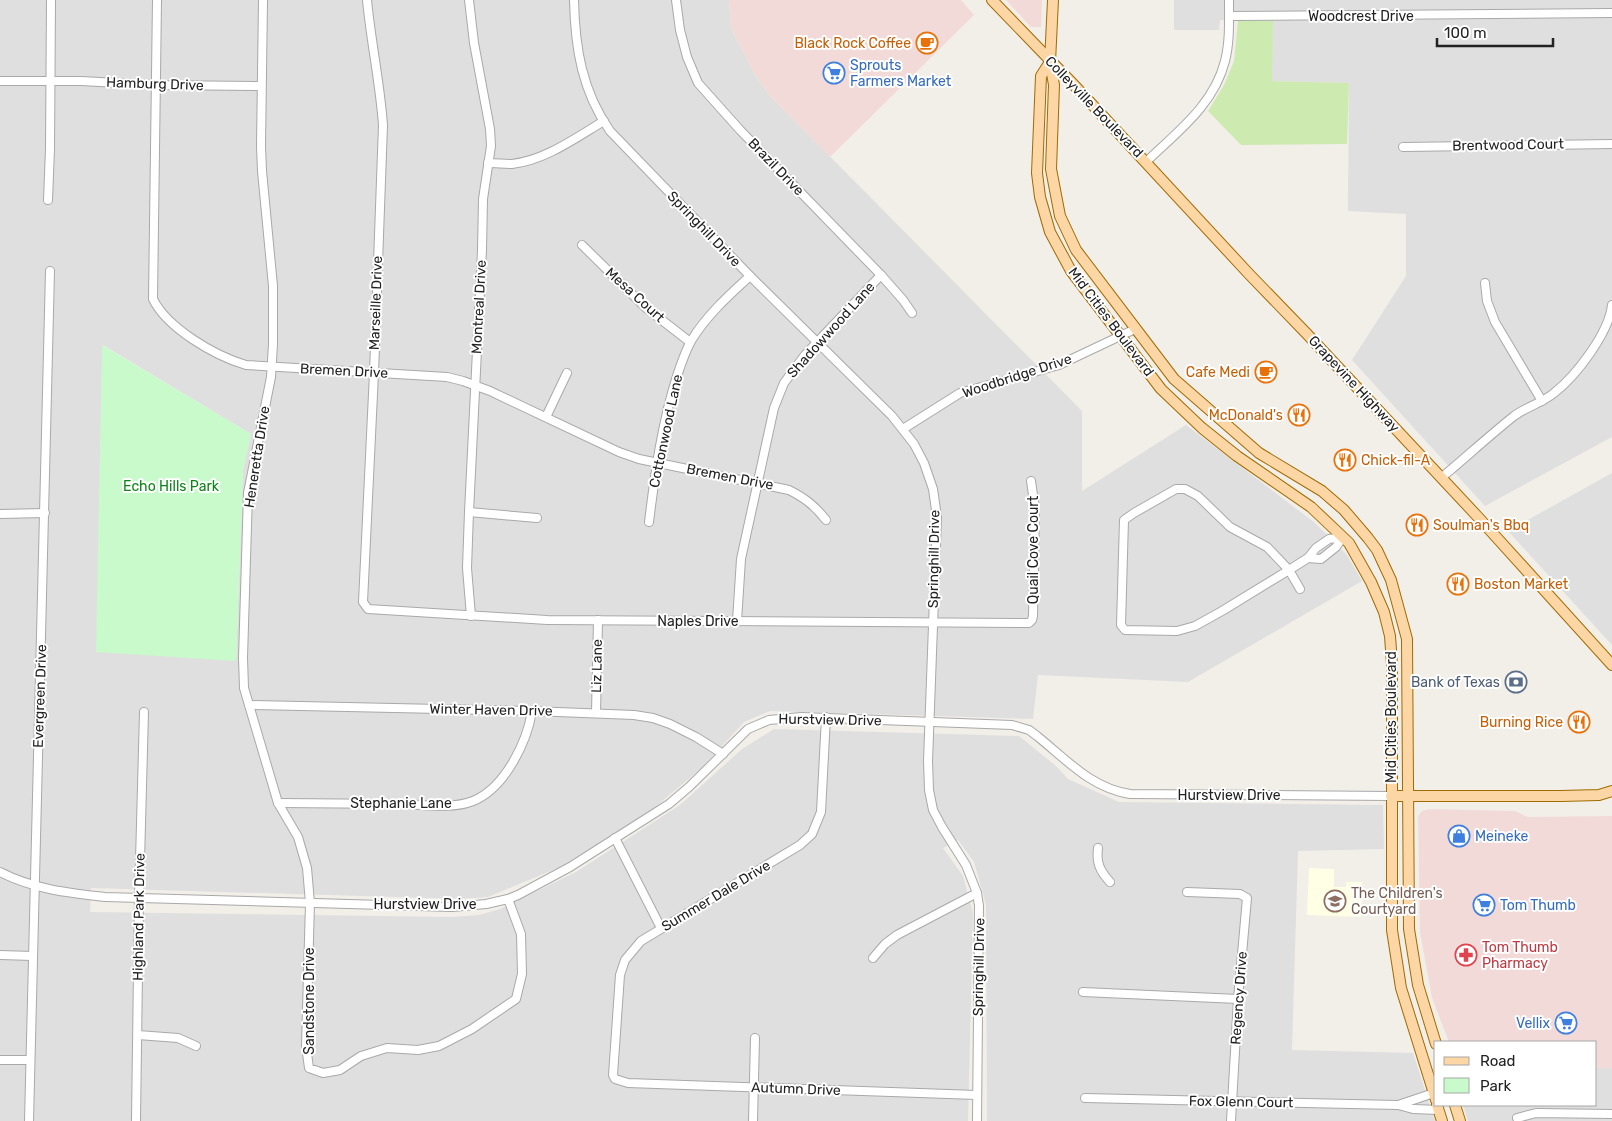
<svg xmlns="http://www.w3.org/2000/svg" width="1612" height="1121" viewBox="0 0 1612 1121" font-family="Rubik,sans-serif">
<rect width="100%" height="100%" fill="#f2efe9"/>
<g fill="#e0dfdf" fill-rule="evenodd">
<path d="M 0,0 L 729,0 L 731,28 L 754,73 L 770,96 L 1082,411 L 1082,491 L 1186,425 L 1315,523 L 1347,555 L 1362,581 L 1188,682 L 1038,675 L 1033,719 L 770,711 L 744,722 L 703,767 L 648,813 L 560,867 L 488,897 L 461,899 L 91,888 L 90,912 L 451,917 L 479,915 L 500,909 L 576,872 L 680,805 L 742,749 L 774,729 L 1019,736 L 1056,766 L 1068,779 L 1119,802 L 1383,805 L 1384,849 L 1298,851 L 1292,1050 L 1413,1053 L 1435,1121 L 987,1121 L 986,905 L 974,862 L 958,840 L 943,848 L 963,876 L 973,913 L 968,1121 L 0,1121 ZM 103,345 L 251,434 L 243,470 L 236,661 Z"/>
<polygon points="1174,0 1612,0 1612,437 1485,506 1352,360 1406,276 1406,214 1348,211 1349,83 1272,81 1272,21 1220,20 1219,30 1174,30"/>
<polygon points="1612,473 1612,645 1508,531"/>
<polygon points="1596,1068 1612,1068 1612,1121 1468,1121 1463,1105 1596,1105"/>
</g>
<g fill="#f2dad9">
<polygon points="729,0 961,0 974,15 830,157 770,96 754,73 731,28"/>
<polygon points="1006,0 1042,0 1041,27 1031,27"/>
<polygon points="1429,809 1515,811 1528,817 1612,816 1612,1068 1596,1068 1596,1042 1449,1042 1432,998 1420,932 1418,816 1422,811"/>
</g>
<polygon fill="#ffffe5" points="1309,868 1334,869 1334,887 1346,887 1346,882 1362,882 1361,917 1307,915"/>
<polygon fill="#cdebb0" points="1238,20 1273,21 1272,81 1349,83 1347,144 1241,145 1208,111 1224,85 1234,61"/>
<polygon fill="#c8facc" points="102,345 251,434 243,470 236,661 96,652"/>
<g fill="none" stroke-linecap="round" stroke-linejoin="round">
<g stroke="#a9a9a9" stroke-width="10">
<g id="minor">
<path d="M 157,0 L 153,299 C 167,328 215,356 246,365 L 447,377 L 463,381 L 490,391 L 619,452 L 639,459 L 789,490 C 805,498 815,506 826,520"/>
<polyline points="263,0 261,146 262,171 273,286 273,344 271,377 248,493 243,658 244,688 278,803 298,837 307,868 310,903 306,1046 309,1068 323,1073 340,1070 361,1056 387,1048 418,1050 439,1046 472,1029 516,999 522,974 521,934 508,899"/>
<path d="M 367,0 C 371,42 380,83 383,125 L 374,373 L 363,602 L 368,609 L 547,620 L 1029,623 L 1032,620 L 1033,616 L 1035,509 L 1031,481"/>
<polyline points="469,0 474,43 490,129 491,146 483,199 482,250 469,512 467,568 471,616"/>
<path d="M 574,0 C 575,48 582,91 610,131 L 750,276 L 892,416 L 914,444 L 924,463 L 933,489 L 937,517 L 928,761 L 929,790 L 933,810 L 942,827 L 966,865 L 977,893 L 979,906 L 977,1121"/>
<polyline points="676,0 680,30 687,57 698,83 740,130 881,275 903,300 912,313"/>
<polyline points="1229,16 1612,13"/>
<polyline points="0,81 81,81 156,85 261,86"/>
<polyline points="1403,147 1612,144"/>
<path d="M 1146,162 C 1177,132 1214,105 1225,61 C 1230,42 1229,20 1229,0"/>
<path d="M 488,163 C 496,163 504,164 512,164 C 546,160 575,138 604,121"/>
<polyline points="48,200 50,149 51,0"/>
<polyline points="582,245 645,307 690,342"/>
<polyline points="1485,283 1487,301 1495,322 1542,401"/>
<polyline points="546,417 567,373"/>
<polyline points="903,429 960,393 1059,365 1135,329"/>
<path d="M 1441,478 C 1465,458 1489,436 1514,416 C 1526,407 1542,403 1554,393 C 1576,376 1609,333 1612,305"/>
<polygon points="1176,489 1185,489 1198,496 1230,527 1267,547 1289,570 1222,611 1195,626 1177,631 1125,630 1121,625 1124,520 1134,513"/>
<polyline points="469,512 537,518"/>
<polyline points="0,514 45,513"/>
<path d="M 649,522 C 655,473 662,423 677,376 C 681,364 685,352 691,341 C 706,316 728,296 750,276"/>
<polyline points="1308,558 1321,559 1336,547 1343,537"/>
<polyline points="1300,589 1289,570 1308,558 1316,548 1329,539 1343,537"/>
<polyline points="737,621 741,559 774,408 784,383 805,355 881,275"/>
<polyline points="249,705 532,711 634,715 653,718 670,724 696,737 723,754"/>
<polyline points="596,713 598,620"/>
<polyline points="826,717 821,812 812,834 800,845 641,941 625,960 620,975 613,1075 615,1079 628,1083 977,1095"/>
<path d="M 278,803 C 320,803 362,804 405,804 C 426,805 453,809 473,801 C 505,788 527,742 532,711"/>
<polyline points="615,838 661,928"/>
<path d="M 1098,848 C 1096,863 1100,871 1110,882"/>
<path d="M 0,872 C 33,889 68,893 105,897 L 452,907 L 486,904 L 508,899 L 518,895 L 570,867 L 669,804 L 689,787 L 748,729 L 769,720 L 801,717 L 1012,725 L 1029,730 L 1037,736 C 1067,760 1091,788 1130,794 L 1391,796"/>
<polyline points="1187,892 1240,894 1247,898 1238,999 1231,1121"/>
<polyline points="0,955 33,956"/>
<polyline points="873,958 885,944 897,935 977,893"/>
<polyline points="1083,992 1238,999"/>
<polyline points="138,1035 178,1038 196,1046"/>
<polyline points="0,1060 30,1060"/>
<polyline points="1085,1098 1398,1105 1413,1109 1439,1110"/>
<polyline points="1398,1105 1434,1093"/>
<polyline points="1517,1118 1536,1113 1612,1114"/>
<polyline points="29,1121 50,271"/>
<polyline points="136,1121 139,898 144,712"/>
<polyline points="753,1121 755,1038"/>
</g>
</g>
<g stroke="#a06b00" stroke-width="12">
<g id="major">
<polyline points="992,0 1074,85 1249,274 1307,334 1478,517 1612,665"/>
<polyline points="1053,0 1050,62 1054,85 1051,169 1060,216 1076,250 1174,379 1259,453 1322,491 1344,510 1368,538 1377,550 1391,580 1407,639 1409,929 1418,985 1436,1044"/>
<polyline points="1050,62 1041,76 1037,173 1040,197 1050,232 1071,271 1161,389 1202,428 1237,456 1311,507 1349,543 1371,582 1384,612 1390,636 1392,664 1392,930 1401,988 1436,1100"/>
<polyline points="1391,796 1561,796 1599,795 1612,791"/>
<polyline points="1437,1105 1442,1121"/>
<polyline points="1455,1105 1460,1121"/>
</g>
</g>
<use href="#minor" stroke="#fff" stroke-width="8"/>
<use href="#major" stroke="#fcd6a4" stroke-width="10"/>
</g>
<defs>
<g id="cafe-ring" transform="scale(1.125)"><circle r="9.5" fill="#fff" stroke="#e8710a" stroke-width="1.5"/><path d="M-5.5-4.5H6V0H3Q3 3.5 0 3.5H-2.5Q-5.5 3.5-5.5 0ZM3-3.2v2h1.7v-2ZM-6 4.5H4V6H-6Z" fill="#e8710a"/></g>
<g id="supermarket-ring" transform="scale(1.125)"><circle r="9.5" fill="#fff" stroke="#3f7fe0" stroke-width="1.5"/><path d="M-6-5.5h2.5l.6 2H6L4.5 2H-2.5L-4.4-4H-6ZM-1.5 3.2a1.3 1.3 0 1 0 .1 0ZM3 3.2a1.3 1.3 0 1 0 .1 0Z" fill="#3f7fe0"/></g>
<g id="restaurant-ring" transform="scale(1.125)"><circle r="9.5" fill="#fff" stroke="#e8710a" stroke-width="1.5"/><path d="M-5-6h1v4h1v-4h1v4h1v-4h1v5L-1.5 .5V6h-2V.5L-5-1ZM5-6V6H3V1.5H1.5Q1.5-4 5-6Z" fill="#e8710a"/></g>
<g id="bank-ring" transform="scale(1.125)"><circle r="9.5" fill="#fff" stroke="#5c6f8a" stroke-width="1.5"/><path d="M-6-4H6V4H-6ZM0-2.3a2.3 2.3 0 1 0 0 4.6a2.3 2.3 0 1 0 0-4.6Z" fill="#5c6f8a"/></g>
<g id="shop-ring" transform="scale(1.125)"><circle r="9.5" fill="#fff" stroke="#3f7fe0" stroke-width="1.5"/><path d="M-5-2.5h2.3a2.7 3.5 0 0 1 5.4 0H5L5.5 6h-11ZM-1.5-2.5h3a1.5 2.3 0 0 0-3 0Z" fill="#3f7fe0"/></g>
<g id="school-ring" transform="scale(1.125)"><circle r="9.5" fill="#fff" stroke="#8d6e63" stroke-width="1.5"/><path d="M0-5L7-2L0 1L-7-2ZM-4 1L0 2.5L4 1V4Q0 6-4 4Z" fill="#8d6e63"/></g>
<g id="pharmacy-ring" transform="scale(1.125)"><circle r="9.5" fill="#fff" stroke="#e0444e" stroke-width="1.5"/><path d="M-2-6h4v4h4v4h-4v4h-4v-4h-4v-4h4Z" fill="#e0444e"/></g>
</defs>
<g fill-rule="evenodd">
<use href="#cafe-ring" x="927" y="43"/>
<use href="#supermarket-ring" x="834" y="73"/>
<use href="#cafe-ring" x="1266" y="372"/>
<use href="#restaurant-ring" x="1299" y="415"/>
<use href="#restaurant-ring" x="1345" y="460"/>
<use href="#restaurant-ring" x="1417" y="525"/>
<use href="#restaurant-ring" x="1458" y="584"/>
<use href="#bank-ring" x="1516" y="682"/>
<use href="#restaurant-ring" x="1579" y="722"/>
<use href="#shop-ring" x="1459" y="836"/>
<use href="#school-ring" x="1335" y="901"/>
<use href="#supermarket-ring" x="1484" y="905"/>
<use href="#pharmacy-ring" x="1466" y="955"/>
<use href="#supermarket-ring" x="1566" y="1023"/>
</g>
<g text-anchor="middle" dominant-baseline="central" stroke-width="4" stroke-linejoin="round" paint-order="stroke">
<g font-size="14" fill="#222" stroke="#fff">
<text x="1361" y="16">Woodcrest Drive</text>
<text transform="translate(155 84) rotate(2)">Hamburg Drive</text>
<text transform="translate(1094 107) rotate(46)">Colleyville Boulevard</text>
<text transform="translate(1508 145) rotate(-1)">Brentwood Court</text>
<text transform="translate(776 167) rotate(46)">Brazil Drive</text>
<text transform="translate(704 229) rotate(46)">Springhill Drive</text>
<text transform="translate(635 295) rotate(42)">Mesa Court</text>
<text transform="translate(376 303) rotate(-88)">Marseille Drive</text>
<text transform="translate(479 307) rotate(-87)">Montreal Drive</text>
<text transform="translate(1111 322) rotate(53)">Mid Cities Boulevard</text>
<text transform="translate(831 330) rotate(-48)">Shadowwood Lane</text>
<text transform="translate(344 371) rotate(3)">Bremen Drive</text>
<text transform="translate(1017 376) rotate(-18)">Woodbridge Drive</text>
<text transform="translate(1354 384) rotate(47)">Grapevine Highway</text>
<text transform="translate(666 431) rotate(-78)">Cottonwood Lane</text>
<text transform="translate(257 457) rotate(-81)">Heneretta Drive</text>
<text transform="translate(730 477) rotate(11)">Bremen Drive</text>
<text transform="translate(1033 550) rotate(-90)">Quail Cove Court</text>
<text transform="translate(934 559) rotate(-89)">Springhill Drive</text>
<text x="698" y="621">Naples Drive</text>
<text transform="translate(597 666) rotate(-89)">Liz Lane</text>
<text transform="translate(40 696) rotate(-88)">Evergreen Drive</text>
<text transform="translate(491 710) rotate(1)">Winter Haven Drive</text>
<text transform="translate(1391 717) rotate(-90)">Mid Cities Boulevard</text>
<text transform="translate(830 720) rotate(1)">Hurstview Drive</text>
<text x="1229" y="795">Hurstview Drive</text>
<text x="401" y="803">Stephanie Lane</text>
<text transform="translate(716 896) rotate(-31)">Summer Dale Drive</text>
<text x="425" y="904">Hurstview Drive</text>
<text transform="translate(139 917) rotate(-89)">Highland Park Drive</text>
<text transform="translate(979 967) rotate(-89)">Springhill Drive</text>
<text transform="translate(1239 998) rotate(-86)">Regency Drive</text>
<text transform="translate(309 1001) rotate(-90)">Sandstone Drive</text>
<text transform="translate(796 1089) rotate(2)">Autumn Drive</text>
<text transform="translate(1241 1102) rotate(1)">Fox Glenn Court</text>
</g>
<g font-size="14" fill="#c56008" stroke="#fff" text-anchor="end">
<text x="911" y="43">Black Rock Coffee</text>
<text x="1250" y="372">Cafe Medi</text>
<text x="1283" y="415">McDonald's</text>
<text x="1361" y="460" text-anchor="start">Chick-fil-A</text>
<text x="1433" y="525" text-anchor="start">Soulman's Bbq</text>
<text x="1474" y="584" text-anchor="start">Boston Market</text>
<text x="1563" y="722">Burning Rice</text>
</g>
<g font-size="14" fill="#366cbe" stroke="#fff" text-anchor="start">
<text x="850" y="65">Sprouts<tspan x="850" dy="16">Farmers Market</tspan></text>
<text x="1475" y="836">Meineke</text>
<text x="1500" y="905">Tom Thumb</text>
<text x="1550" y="1023" text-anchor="end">Vellix</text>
</g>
<g font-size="14" fill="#0c8416" stroke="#fff">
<text x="171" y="486">Echo Hills Park</text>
</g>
<g font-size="14" fill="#4e5e75" stroke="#fff" text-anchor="end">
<text x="1500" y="682">Bank of Texas</text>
</g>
<g font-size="14" fill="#785e54" stroke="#fff" text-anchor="start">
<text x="1351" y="893">The Children's<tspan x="1351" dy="16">Courtyard</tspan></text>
</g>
<g font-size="14" fill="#be3a42" stroke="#fff" text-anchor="start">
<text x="1482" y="947">Tom Thumb<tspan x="1482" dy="16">Pharmacy</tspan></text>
</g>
</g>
<rect x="1434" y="1041" width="162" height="65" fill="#ffffff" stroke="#a7a7a7"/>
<rect x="1444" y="1057" width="25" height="8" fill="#fcd6a4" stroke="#a7a7a7"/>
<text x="1480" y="1066" font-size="15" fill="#222222">Road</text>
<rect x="1444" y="1078" width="25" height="15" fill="#c8facc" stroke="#a7a7a7"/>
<text x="1480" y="1091" font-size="15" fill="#222222">Park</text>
<path d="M1437 38v8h116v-8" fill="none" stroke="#222222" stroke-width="2.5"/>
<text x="1444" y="38" font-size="15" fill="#222222" stroke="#ffffff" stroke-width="4" paint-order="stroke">100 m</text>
</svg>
